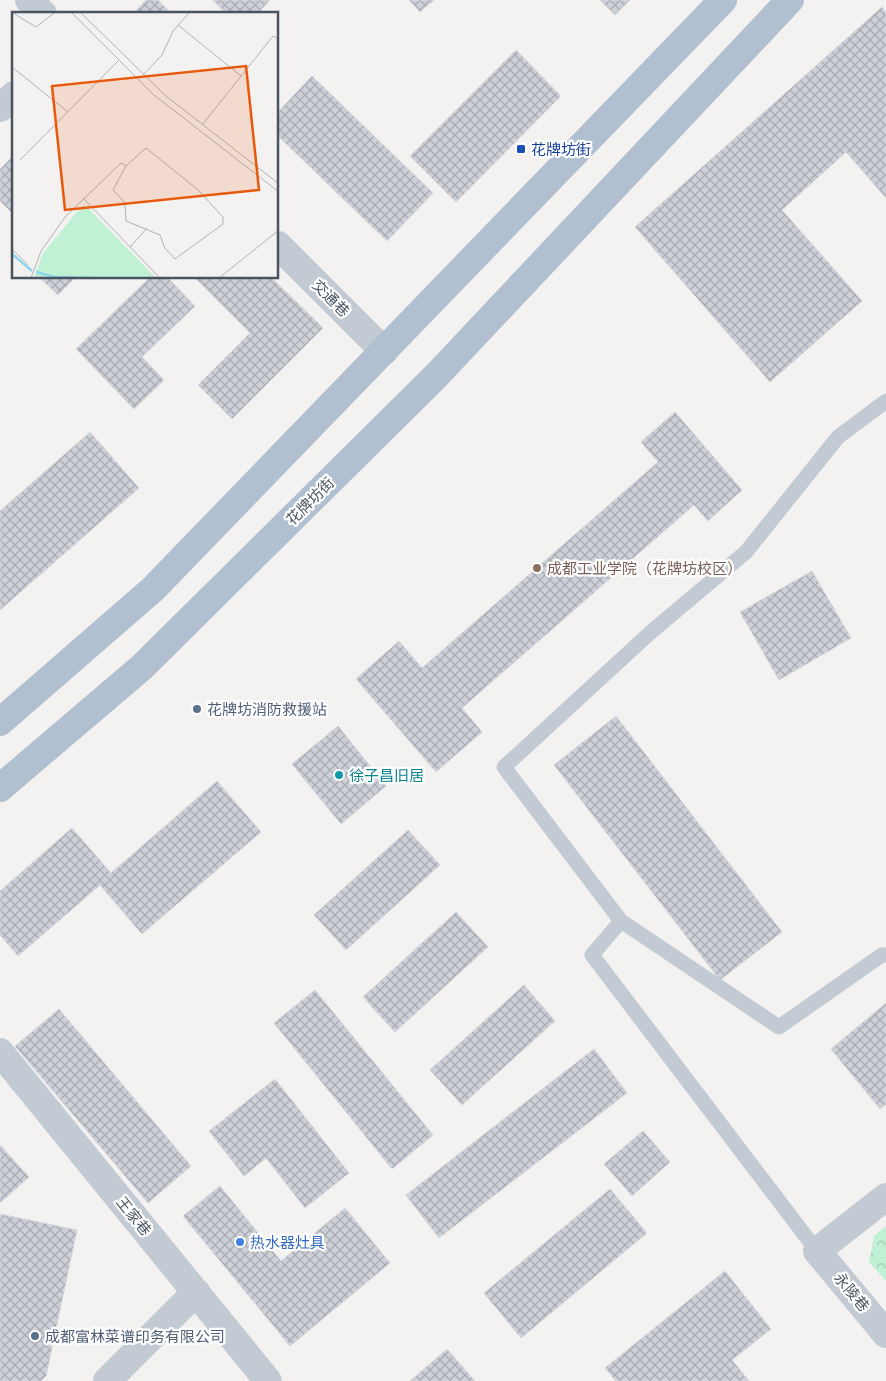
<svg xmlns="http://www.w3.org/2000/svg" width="886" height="1381" viewBox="0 0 886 1381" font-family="'IBM Plex Sans','Noto Sans SC',sans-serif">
<defs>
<pattern id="forest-crowns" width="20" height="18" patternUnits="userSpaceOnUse" patternTransform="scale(1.25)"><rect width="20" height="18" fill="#c0f1d4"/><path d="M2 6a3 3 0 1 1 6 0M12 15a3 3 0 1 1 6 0" fill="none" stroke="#9ec6af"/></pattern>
<pattern id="building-cross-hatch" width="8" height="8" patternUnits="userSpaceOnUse" patternTransform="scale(1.25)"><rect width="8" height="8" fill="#cdd0d6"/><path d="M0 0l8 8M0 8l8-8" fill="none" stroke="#a8abb1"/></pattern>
</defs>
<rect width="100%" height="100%" fill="#f4f1f1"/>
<polygon fill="url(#forest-crowns)" points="886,1226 886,1281 869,1262 874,1236"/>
<g fill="url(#building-cross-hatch)" stroke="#d5d7dd">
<polygon points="146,0 158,0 172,14 133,14"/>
<polygon points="213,0 270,0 257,14 226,14"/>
<polygon points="409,0 434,0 420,12"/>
<polygon points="600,0 630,0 615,15"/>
<polygon points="882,7 886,12 886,198 846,152 782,210 862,301 770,382 635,227"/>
<polygon points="516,50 561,96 456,202 410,156"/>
<polygon points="312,76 433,193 387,241 278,136 278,112"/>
<polygon points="14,155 14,215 0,201 0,169"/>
<polygon points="40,278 75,278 58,295"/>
<polygon points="149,278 168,278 195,306 142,357 164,380 134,409 76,349"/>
<polygon points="195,278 272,278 323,328 232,419 198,385 250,333"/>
<polygon points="675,412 742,490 708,521 694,505 462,708 482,732 436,772 356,679 399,641 422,668 658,462 641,442"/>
<polygon points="90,432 139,488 0,610 0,511"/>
<polygon points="812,571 851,638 779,680 740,612"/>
<polygon points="616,716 782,932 720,980 554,765"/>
<polygon points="338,726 386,786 341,824 292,764"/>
<polygon points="217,781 261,832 142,934 100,885 18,956 0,935 0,891 72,828 111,873"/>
<polygon points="408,830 440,865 346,950 314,915"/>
<polygon points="456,912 488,947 395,1032 363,997"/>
<polygon points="524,985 555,1021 462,1105 430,1070"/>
<polygon points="315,990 433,1135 392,1169 274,1023"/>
<polygon points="886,1003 886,1104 880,1109 831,1049"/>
<polygon points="59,1009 191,1166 148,1203 15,1046"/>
<polygon points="594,1049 627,1093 439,1238 406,1195"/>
<polygon points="275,1079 349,1173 305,1208 266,1158 244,1176 209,1131"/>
<polygon points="643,1131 670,1162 632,1196 604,1164"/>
<polygon points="0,1145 29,1177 0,1203"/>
<polygon points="220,1186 281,1261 345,1208 390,1263 290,1346 183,1216"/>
<polygon points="610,1189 647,1233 521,1338 484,1293"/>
<polygon points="0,1214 77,1230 46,1376 41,1381 0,1381"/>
<polygon points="725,1271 771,1329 732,1360 749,1381 616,1381 605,1368"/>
<polygon points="447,1349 475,1381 410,1381"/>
</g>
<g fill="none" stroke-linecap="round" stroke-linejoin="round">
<g stroke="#c2cbd3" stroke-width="15">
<polyline points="886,401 838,437 746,552 651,632 504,767 621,921 779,1027 882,955 886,955"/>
<polyline points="621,921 592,955 817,1251"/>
</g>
<g stroke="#c2cbd3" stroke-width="28">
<polyline points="29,0 43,14"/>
<polyline points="0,108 14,95"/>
<polyline points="278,245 384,351"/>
<polyline points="0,1052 268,1381"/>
<polyline points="886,1197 817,1251 886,1334"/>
<polyline points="107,1381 196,1292"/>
</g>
<g stroke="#b0c0d0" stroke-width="28">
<polyline points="0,722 153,589 723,0"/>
<polyline points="0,788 142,667 436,376 790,0"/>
</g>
</g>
<rect fill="#1a4fb4" stroke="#fff" stroke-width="2" x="516" y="144" width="10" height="10" rx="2.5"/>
<circle fill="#8d6e63" stroke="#fff" stroke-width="2" cx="537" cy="568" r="5"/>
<g fill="#5c6f8a" stroke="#fff" stroke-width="2">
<circle cx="197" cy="709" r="5"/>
<circle cx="35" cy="1336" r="5"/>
</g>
<circle fill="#0f9aa8" stroke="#fff" stroke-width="2" cx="339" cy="775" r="5"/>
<circle fill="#3f7fe0" stroke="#fff" stroke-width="2" cx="240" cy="1242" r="5"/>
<g text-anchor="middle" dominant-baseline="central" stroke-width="4.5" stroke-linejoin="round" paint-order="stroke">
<g font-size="15" fill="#164399" stroke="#fff" text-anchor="start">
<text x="531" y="149">花牌坊街</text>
</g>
<g font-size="15" fill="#485460" stroke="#fff">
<text transform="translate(331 298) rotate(45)">交通巷</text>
<text transform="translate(310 501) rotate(-45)">花牌坊街</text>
<text transform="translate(134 1216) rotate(51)">王家巷</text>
<text transform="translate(852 1292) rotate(50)">永陵巷</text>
</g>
<g font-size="15" fill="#785e54" stroke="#fff" text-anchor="start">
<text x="547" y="568">成都工业学院（花牌坊校区）</text>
</g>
<g font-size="15" fill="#4e5e75" stroke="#fff" text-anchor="start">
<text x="207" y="709">花牌坊消防救援站</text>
<text x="45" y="1336">成都富林菜谱印务有限公司</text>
</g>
<g font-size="15" fill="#0d838f" stroke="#fff" text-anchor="start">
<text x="349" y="775">徐子昌旧居</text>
</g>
<g font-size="15" fill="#366cbe" stroke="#fff" text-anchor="start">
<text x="250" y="1242">热水器灶具</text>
</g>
</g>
<g transform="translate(12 12)">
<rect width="266" height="266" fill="#f4f1f1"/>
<path d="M 70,194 L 74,194 L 144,266 L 22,266 L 31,241 Z" fill="#c0f1d4"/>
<path fill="none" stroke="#8cd8ef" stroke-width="2.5" d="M 0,242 L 20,259M 24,260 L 42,265 L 83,266"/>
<path fill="none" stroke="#afb2b7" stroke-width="1" d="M 1,1 L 24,15 L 42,1M 60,1 L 142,83 L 267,180M 69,1 L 154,84 L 267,172M 166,13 L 229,64M 0,55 L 56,100M 131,63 L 150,43 L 161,19 L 177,1M 190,113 L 261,24 L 267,27M 134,136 L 185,177 L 211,205 L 211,212 L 163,247 L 153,236 L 148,223 L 114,209 L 113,191 L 101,178 L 114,154 ZM 8,148 L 106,49M 71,186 L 148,266M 118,235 L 135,216M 0,237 L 16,253M 19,266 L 29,239 L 54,204 L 109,151 L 114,154M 207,266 L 267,218"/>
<path fill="#e8590c" fill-opacity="0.15" stroke="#e8590c" stroke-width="2.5" d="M 234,54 L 247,178 L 53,198 L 40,74 Z"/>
<rect width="266" height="266" fill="none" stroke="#485460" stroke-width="2.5"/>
</g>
</svg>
